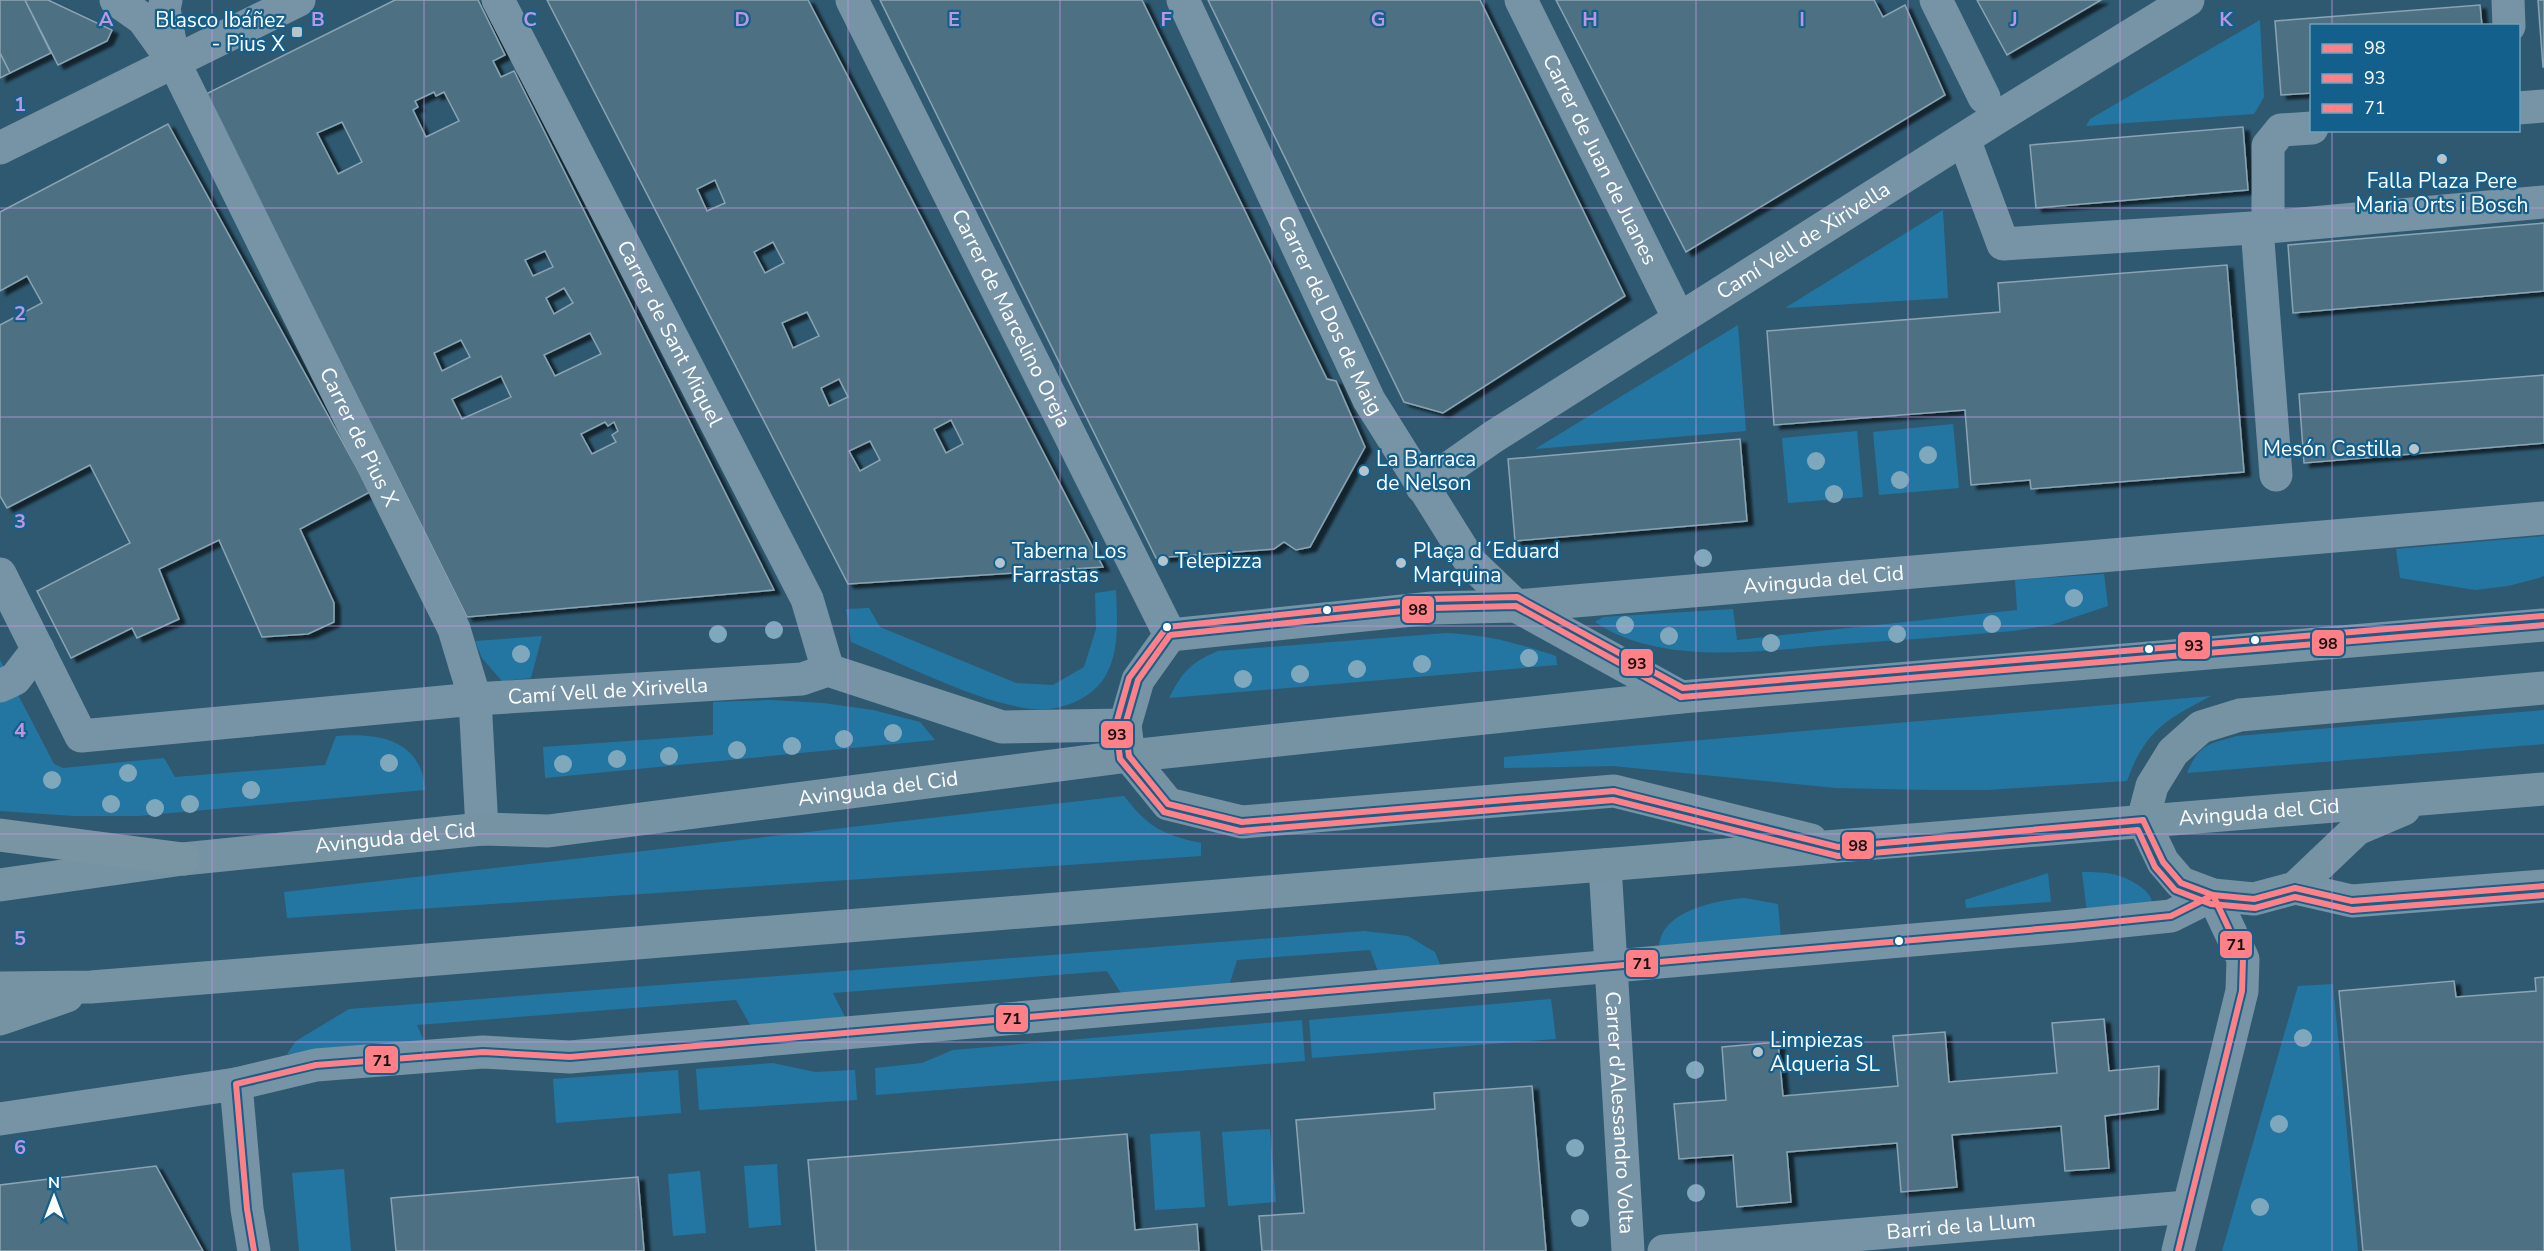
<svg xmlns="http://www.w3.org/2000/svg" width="2544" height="1251" viewBox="0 0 2544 1251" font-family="'Nunito Sans',sans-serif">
<defs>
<filter id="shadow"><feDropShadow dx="6" dy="4" stdDeviation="1.5" flood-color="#0009"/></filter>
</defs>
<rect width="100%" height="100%" fill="#2f5971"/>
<g fill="#2476a2">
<polygon points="2260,20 2264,97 2254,114 2086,126 2090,119"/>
<polygon points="1943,210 1948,298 1785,308"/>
<polygon points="1738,325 1746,431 1535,449"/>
<polygon points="1953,424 1959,488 1879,495 1873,432"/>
<polygon points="1857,431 1863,497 1788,503 1782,438"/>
<polygon points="2544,536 2544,576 2539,578 2508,586 2475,590 2400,578 2396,549"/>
<path d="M 2104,574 L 2108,606 L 2051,625 L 2013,631 C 1957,636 1901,640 1844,644 C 1767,650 1663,668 1595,622 L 1603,617 L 1733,609 L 1737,640 L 2017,610 L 2015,580 Z"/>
<path d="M 1116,590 C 1117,618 1120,650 1106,675 C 1092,700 1059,712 1031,709 C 976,702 904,664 851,642 L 846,609 L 869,608 L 880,627 L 1016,683 L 1053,685 L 1084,667 L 1096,629 L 1095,593 Z"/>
<path d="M 1446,633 C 1488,635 1517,643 1556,656 L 1557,665 L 1169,698 C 1183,671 1190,663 1218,651 Z"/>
<polygon points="542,636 531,678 502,681 482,658 475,641"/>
<path d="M 0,660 L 54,764 L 63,768 L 164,758 L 175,777 L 325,765 L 336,736 C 377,733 422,739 425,790 L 139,816 L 74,816 L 0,811 Z"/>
<path d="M 2211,696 C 2165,720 2145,731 2127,781 L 1987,790 L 1932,790 L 1836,788 L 1613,766 L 1504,768 L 1504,757 Z"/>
<polygon points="770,700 823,703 873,710 920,722 935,740 545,778 543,747 713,735 713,702"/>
<path d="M 2544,710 L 2544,744 L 2187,773 C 2199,744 2209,744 2237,736 Z"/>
<path d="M 1124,796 C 1148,827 1163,835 1201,843 L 1201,856 L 287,918 L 284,892 Z"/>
<path d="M 2082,872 C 2093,872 2106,872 2116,875 C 2128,878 2152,890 2152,903 L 2087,913 Z"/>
<polygon points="2048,873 2051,902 1966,908 1965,900"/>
<path d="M 1745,898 L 1778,904 L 1781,939 L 1659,947 C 1660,911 1717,900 1745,898 Z"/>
<polygon points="1364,931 1408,936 1435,952 1443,972 1380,977 1370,950 1237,960 1228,989 1124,998 1107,971 833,993 846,1019 752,1028 736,1000 417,1025 425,1043 287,1054 296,1041 349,1009"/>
<polygon points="2333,984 2358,1251 2222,1251 2298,986"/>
<polygon points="1551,999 1556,1039 1312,1058 1309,1020"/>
<polygon points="1302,1020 1305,1061 876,1095 875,1068 922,1063 953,1050"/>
<polygon points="773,1063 815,1072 855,1070 857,1100 699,1110 696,1069"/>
<polygon points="678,1070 681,1113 556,1123 553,1079"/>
<polygon points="1270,1129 1276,1202 1228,1206 1222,1132"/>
<polygon points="1200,1131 1205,1207 1155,1210 1150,1134"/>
<polygon points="777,1164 781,1225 749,1228 744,1166"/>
<polygon points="344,1169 351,1251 299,1251 292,1173"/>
<polygon points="700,1171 706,1233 673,1236 668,1174"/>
</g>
<g fill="#4d7083" stroke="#8aa4b3" stroke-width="1.5" fill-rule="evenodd" filter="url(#shadow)">
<polygon points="0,0 25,0 51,53 10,73 0,53"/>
<polygon points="25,0 48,0 112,30 107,41 58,65"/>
<path d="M 395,0 L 478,0 L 505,55 L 493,61 L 501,77 L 514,71 L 774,590 L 467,617 L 206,94 ZM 434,92 L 436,96 L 444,92 L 459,121 L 426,137 L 413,110 L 418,107 L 415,101 ZM 342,122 L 362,162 L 338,174 L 317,133 ZM 545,251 L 553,267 L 533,276 L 525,260 ZM 564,288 L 573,303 L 554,314 L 546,298 ZM 590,333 L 601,354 L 555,376 L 544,355 ZM 461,340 L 470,357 L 442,371 L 434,353 ZM 501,376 L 511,397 L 462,419 L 452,399 ZM 605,422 L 608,426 L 614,422 L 618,431 L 612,435 L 616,442 L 592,454 L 581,434 Z"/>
<path d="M 547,0 L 808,0 L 1103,567 L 848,584 ZM 715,180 L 725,203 L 707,211 L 697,189 ZM 773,242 L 784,263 L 765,273 L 754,252 ZM 807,312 L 819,336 L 793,348 L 782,323 ZM 839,379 L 848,397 L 829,406 L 821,388 ZM 951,420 L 963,444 L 946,453 L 934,429 ZM 870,441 L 880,460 L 860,471 L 849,451 Z"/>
<polygon points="880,0 1142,0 1327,379 1336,381 1365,447 1310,547 1296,550 1284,542 1274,549 1156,558"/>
<polygon points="1208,0 1480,0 1625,296 1443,413 1404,402"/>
<polygon points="1556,0 1874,0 1883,17 1905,5 1945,95 1686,252"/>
<polygon points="1977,0 2101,0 2007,55"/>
<polygon points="2538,0 2544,0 2544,67 2543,67"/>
<polygon points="2480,5 2482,26 2312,26 2312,93 2281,95 2275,21"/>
<polygon points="0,53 10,73 0,78"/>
<polygon points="168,124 370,492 300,529 334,603 334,622 308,634 262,637 219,540 159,569 179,619 137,638 132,628 71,658 37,591 130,543 90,465 7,508 0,496 0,325 42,303 27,276 0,291 0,212"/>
<polygon points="2243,127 2248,190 2036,208 2030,145"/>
<polygon points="2544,223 2544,291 2293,313 2288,245"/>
<polygon points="2227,265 2244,472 2031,489 2030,480 1971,485 1965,410 1774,425 1767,331 2000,312 1998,283"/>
<polygon points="2544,375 2544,443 2304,463 2299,394"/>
<polygon points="1740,439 1747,521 1515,541 1508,459"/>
<polygon points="2544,977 2544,1251 2363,1251 2339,991 2454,981 2456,997 2536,991 2535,978"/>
<polygon points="2104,1019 2109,1071 2159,1066 2158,1109 2105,1116 2109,1168 2065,1171 2061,1126 1952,1135 1957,1187 1901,1192 1897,1143 1787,1152 1791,1202 1737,1207 1733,1155 1679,1159 1674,1104 1726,1100 1722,1047 1778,1042 1783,1096 1898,1086 1893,1036 1945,1032 1949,1082 2057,1073 2052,1023"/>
<polygon points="1532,1086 1546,1251 1262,1251 1259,1216 1304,1213 1296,1120 1435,1109 1434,1093"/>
<polygon points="1127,1134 1135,1230 1197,1224 1199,1251 816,1251 808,1160"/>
<polygon points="156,1166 203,1251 0,1251 0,1185"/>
<polygon points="638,1177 644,1251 396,1251 391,1198"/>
</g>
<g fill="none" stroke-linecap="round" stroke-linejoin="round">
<g stroke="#7694a5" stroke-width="33">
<path id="s1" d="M 116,0 L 143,19 L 174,62 L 454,629 L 475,699 L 482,829"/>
<polyline points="166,0 164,9 172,52"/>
<path id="s2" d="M 498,0 L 807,599 L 828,670"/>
<path id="s3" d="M 852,0 L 1170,635"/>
<path id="s4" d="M 1183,0 L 1369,400 L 1471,563 L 1516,606 L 1681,697"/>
<path id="s5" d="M 1521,0 L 1679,319"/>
<polyline points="1936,0 1984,97"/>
<polyline points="2508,0 2509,26"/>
<polyline points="2518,108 2544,106"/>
<polyline points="2312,128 2281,130 2268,146 2268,227 2544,202"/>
<polyline points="1964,139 2003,244 2268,227"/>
<polyline points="0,148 299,0"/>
<polyline points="2257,228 2276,475"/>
<path id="s6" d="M 1422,487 L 1493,437 L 1995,119 L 2188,0"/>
<path id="s7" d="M 0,574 L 81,736 L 475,699 L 802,679 L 828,670 L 1002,727 L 1125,725 L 1138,680 L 1170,635 L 1432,608 L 1516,606 L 2544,518"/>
<polyline points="0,686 15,679 38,649"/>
<path id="s8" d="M 1605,865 L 1628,1251"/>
<polyline points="2295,888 2352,901 2544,886"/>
<polyline points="236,1084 247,1209 254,1251"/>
<polyline points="0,1119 236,1084 316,1065 483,1052 570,1057 2073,926 2171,916 2213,895 2243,959 2242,991 2178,1251"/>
<path id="s9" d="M 1664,1251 L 2187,1207"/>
</g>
<g stroke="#7593a3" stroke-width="33">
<polyline points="1125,725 1129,756 1168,804 1242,822 1614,791 1811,840"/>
<polyline points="2404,809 2357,829 2295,888 2254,899 2213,895 2181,883 2163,862 2143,820 2152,786 2173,752 2201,727 2240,715 2544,688"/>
<path id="s10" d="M 0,885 L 183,859 L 482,829 L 548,831 L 1129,756 L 1681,697 L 2544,625"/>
<path id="s11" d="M 0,988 L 91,987 L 2544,789"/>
<polyline points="0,1019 67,996"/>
</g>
<polyline stroke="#7995a4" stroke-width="33" points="0,835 183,859"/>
<g stroke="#13608d" stroke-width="10">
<g id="bus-1">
<polyline points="1681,697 1516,606 1432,608 1170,635 1138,680 1125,725 1129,756 1168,804 1242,822 1614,791 1838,847 2143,820"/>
<polyline points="1681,697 2544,625"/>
<polyline points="2143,820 2163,862 2181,883 2213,895 2254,899 2295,888 2352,901 2544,886"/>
</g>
</g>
<g stroke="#13608d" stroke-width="10">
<polyline id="bus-2" points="2543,616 1683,688 1517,597 1431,599 1167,627 1129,678 1116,724 1120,759 1164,812 1240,831 1613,800 1838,856 2138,830 2155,867 2175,890 2211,904 2255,908 2295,897 2352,910 2544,895"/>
</g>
<g stroke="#13608d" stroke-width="10">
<polyline id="bus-3" points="254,1251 247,1209 236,1084 316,1065 483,1052 570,1057 2073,926 2171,916 2213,895 2243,959 2242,991 2178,1251"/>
</g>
<use href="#bus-1" stroke="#ff8087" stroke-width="6"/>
<use href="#bus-2" stroke="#ff8087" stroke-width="6"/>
<use href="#bus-3" stroke="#ff8087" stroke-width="6"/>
</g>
<g fill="#80a8bd">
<circle cx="1928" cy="455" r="9"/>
<circle cx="1816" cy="461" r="9"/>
<circle cx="1900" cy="480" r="9"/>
<circle cx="1834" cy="494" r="9"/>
<circle cx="1703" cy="558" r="9"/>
<circle cx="2074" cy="598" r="9"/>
<circle cx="1992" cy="624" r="9"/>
<circle cx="1625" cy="625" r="9"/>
<circle cx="774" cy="630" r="9"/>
<circle cx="718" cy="634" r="9"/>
<circle cx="1897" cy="634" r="9"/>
<circle cx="1669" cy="636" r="9"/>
<circle cx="1771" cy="643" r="9"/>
<circle cx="521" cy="654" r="9"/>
<circle cx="1529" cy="658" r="9"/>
<circle cx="1422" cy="664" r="9"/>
<circle cx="1357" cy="669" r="9"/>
<circle cx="1300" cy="674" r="9"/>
<circle cx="1243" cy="679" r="9"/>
<circle cx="893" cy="733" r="9"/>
<circle cx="844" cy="739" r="9"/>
<circle cx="792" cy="746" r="9"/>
<circle cx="737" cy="750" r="9"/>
<circle cx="669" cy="756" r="9"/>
<circle cx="617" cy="759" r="9"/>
<circle cx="389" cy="763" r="9"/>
<circle cx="563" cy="764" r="9"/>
<circle cx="128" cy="773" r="9"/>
<circle cx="52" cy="780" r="9"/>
<circle cx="251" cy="790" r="9"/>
<circle cx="111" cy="804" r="9"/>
<circle cx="190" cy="804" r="9"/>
<circle cx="155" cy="808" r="9"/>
<circle cx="2303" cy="1038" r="9"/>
<circle cx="1695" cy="1070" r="9"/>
<circle cx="2279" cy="1124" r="9"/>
<circle cx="1575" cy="1148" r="9"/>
<circle cx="1696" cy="1193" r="9"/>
<circle cx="2260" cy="1207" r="9"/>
<circle cx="1580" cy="1218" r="9"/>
</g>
<path fill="none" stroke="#bd96df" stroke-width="1.5" stroke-opacity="0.55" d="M 212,0 L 212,1251M 424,0 L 424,1251M 636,0 L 636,1251M 848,0 L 848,1251M 1060,0 L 1060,1251M 1272,0 L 1272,1251M 1484,0 L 1484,1251M 1696,0 L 1696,1251M 1908,0 L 1908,1251M 2120,0 L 2120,1251M 2332,0 L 2332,26M 2332,130 L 2332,1251M 0,208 L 2544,208M 0,417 L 2544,417M 0,626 L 2544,626M 0,834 L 2544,834M 0,1042 L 2544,1042"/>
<g fill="#b6c5cd" stroke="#13608d" stroke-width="2">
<rect x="291" y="26" width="12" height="12" rx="3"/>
<circle cx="2442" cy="159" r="6"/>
<circle cx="2414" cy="449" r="6"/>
<circle cx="1364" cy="471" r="6"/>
<circle cx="1163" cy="561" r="6"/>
<circle cx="1000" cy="563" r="6"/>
<circle cx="1401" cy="563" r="6"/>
<circle cx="1758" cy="1052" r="6"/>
</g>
<g fill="#fff" stroke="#13608d" stroke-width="2">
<circle cx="1327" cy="610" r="5"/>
<circle cx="1167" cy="627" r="5"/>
<circle cx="2255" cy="640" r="5"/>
<circle cx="2149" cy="649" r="5"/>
<circle cx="1899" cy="941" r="5"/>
</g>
<g text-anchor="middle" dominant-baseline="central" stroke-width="4.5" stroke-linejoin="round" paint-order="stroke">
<g font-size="21" fill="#fff" stroke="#13608d" text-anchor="start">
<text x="285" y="20" text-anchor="end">Blasco Ibáñez<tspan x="285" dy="24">- Pius X</tspan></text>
<text x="2442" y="181" text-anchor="middle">Falla Plaza Pere<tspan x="2442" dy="24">Maria Orts i Bosch</tspan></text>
<text x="2402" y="449" text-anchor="end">Mesón Castilla</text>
<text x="1376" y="459">La Barraca<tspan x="1376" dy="24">de Nelson</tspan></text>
<text x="1012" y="551">Taberna Los<tspan x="1012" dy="24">Farrastas</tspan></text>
<text x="1413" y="551">Plaça d´Eduard<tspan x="1413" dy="24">Marquina</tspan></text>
<text x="1175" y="561">Telepizza</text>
<text x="1770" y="1040">Limpiezas<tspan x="1770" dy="24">Alqueria SL</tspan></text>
</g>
<g font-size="21" fill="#fff" stroke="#13608d">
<text stroke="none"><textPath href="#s5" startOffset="178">Carrer de Juan de Juanes</textPath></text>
<text stroke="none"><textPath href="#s6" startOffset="454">Camí Vell de Xirivella</textPath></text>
<text stroke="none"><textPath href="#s4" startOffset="348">Carrer del Dos de Maig</textPath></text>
<text stroke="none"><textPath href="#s3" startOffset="356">Carrer de Marcelino Oreja</textPath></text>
<text stroke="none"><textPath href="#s2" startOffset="375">Carrer de Sant Miquel</textPath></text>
<text stroke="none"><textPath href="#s1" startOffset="504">Carrer de Pius X</textPath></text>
<text stroke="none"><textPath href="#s7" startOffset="1996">Avinguda del Cid</textPath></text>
<text stroke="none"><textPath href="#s7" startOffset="710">Camí Vell de Xirivella</textPath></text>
<text stroke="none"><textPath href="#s10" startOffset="884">Avinguda del Cid</textPath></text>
<text stroke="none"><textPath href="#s11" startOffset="2266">Avinguda del Cid</textPath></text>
<text stroke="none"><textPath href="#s10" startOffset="398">Avinguda del Cid</textPath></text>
<text stroke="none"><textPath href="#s8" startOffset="248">Carrer d'Alessandro Volta</textPath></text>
<text stroke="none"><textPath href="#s9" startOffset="298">Barri de la Llum</textPath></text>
</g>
</g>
<g font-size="20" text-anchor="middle" font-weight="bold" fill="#bd96df" stroke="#13608d" stroke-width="4.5" stroke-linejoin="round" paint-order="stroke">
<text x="106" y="26">A</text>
<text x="318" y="26">B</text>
<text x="530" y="26">C</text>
<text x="742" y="26">D</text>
<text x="954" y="26">E</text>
<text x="1166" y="26">F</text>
<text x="1378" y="26">G</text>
<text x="1590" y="26">H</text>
<text x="1802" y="26">I</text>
<text x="2014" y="26">J</text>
<text x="2226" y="26">K</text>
<text x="20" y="111">1</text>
<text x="20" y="320">2</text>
<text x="20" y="528">3</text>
<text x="20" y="737">4</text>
<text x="20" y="945">5</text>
<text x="20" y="1154">6</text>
</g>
<g stroke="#13608d" stroke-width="2">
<rect x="1401" y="595" width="34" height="29" rx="6" fill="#ff8087"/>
<rect x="2311" y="629" width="34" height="28" rx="6" fill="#ff8087"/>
<rect x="2177" y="631" width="34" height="29" rx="6" fill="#ff8087"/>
<rect x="1620" y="648" width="34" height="29" rx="6" fill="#ff8087"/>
<rect x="1100" y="720" width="34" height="29" rx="6" fill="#ff8087"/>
<rect x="1841" y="831" width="34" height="29" rx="6" fill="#ff8087"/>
<rect x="2219" y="930" width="34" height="29" rx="6" fill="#ff8087"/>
<rect x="1625" y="949" width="34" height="29" rx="6" fill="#ff8087"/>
<rect x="995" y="1004" width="34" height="29" rx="6" fill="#ff8087"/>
<rect x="364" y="1045" width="35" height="29" rx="6" fill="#ff8087"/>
</g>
<g font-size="16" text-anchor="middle" font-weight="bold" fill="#111">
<text x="1418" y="615">98</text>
<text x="2328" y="649">98</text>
<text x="2194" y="651">93</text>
<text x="1637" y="669">93</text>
<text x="1117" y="740">93</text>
<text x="1858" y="851">98</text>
<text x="2236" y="950">71</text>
<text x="1642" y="969">71</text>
<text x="1012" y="1024">71</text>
<text x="382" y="1066">71</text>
</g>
<rect x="2310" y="24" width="210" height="108" fill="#13608d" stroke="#71a0bb" stroke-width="1.5"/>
<rect x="2322" y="44" width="30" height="9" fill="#ff8087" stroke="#71a0bb" stroke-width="1.5"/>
<text x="2364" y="54" font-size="18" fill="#ffffff">98</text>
<rect x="2322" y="74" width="30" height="9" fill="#ff8087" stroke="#71a0bb" stroke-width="1.5"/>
<text x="2364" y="84" font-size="18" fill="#ffffff">93</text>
<rect x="2322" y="104" width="30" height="9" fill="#ff8087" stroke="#71a0bb" stroke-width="1.5"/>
<text x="2364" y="114" font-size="18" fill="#ffffff">71</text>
<g transform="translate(54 1197)" stroke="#13608d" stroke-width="4.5" paint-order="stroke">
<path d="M0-4.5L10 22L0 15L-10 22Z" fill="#ffffff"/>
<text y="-9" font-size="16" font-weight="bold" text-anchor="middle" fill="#ffffff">N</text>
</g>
</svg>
